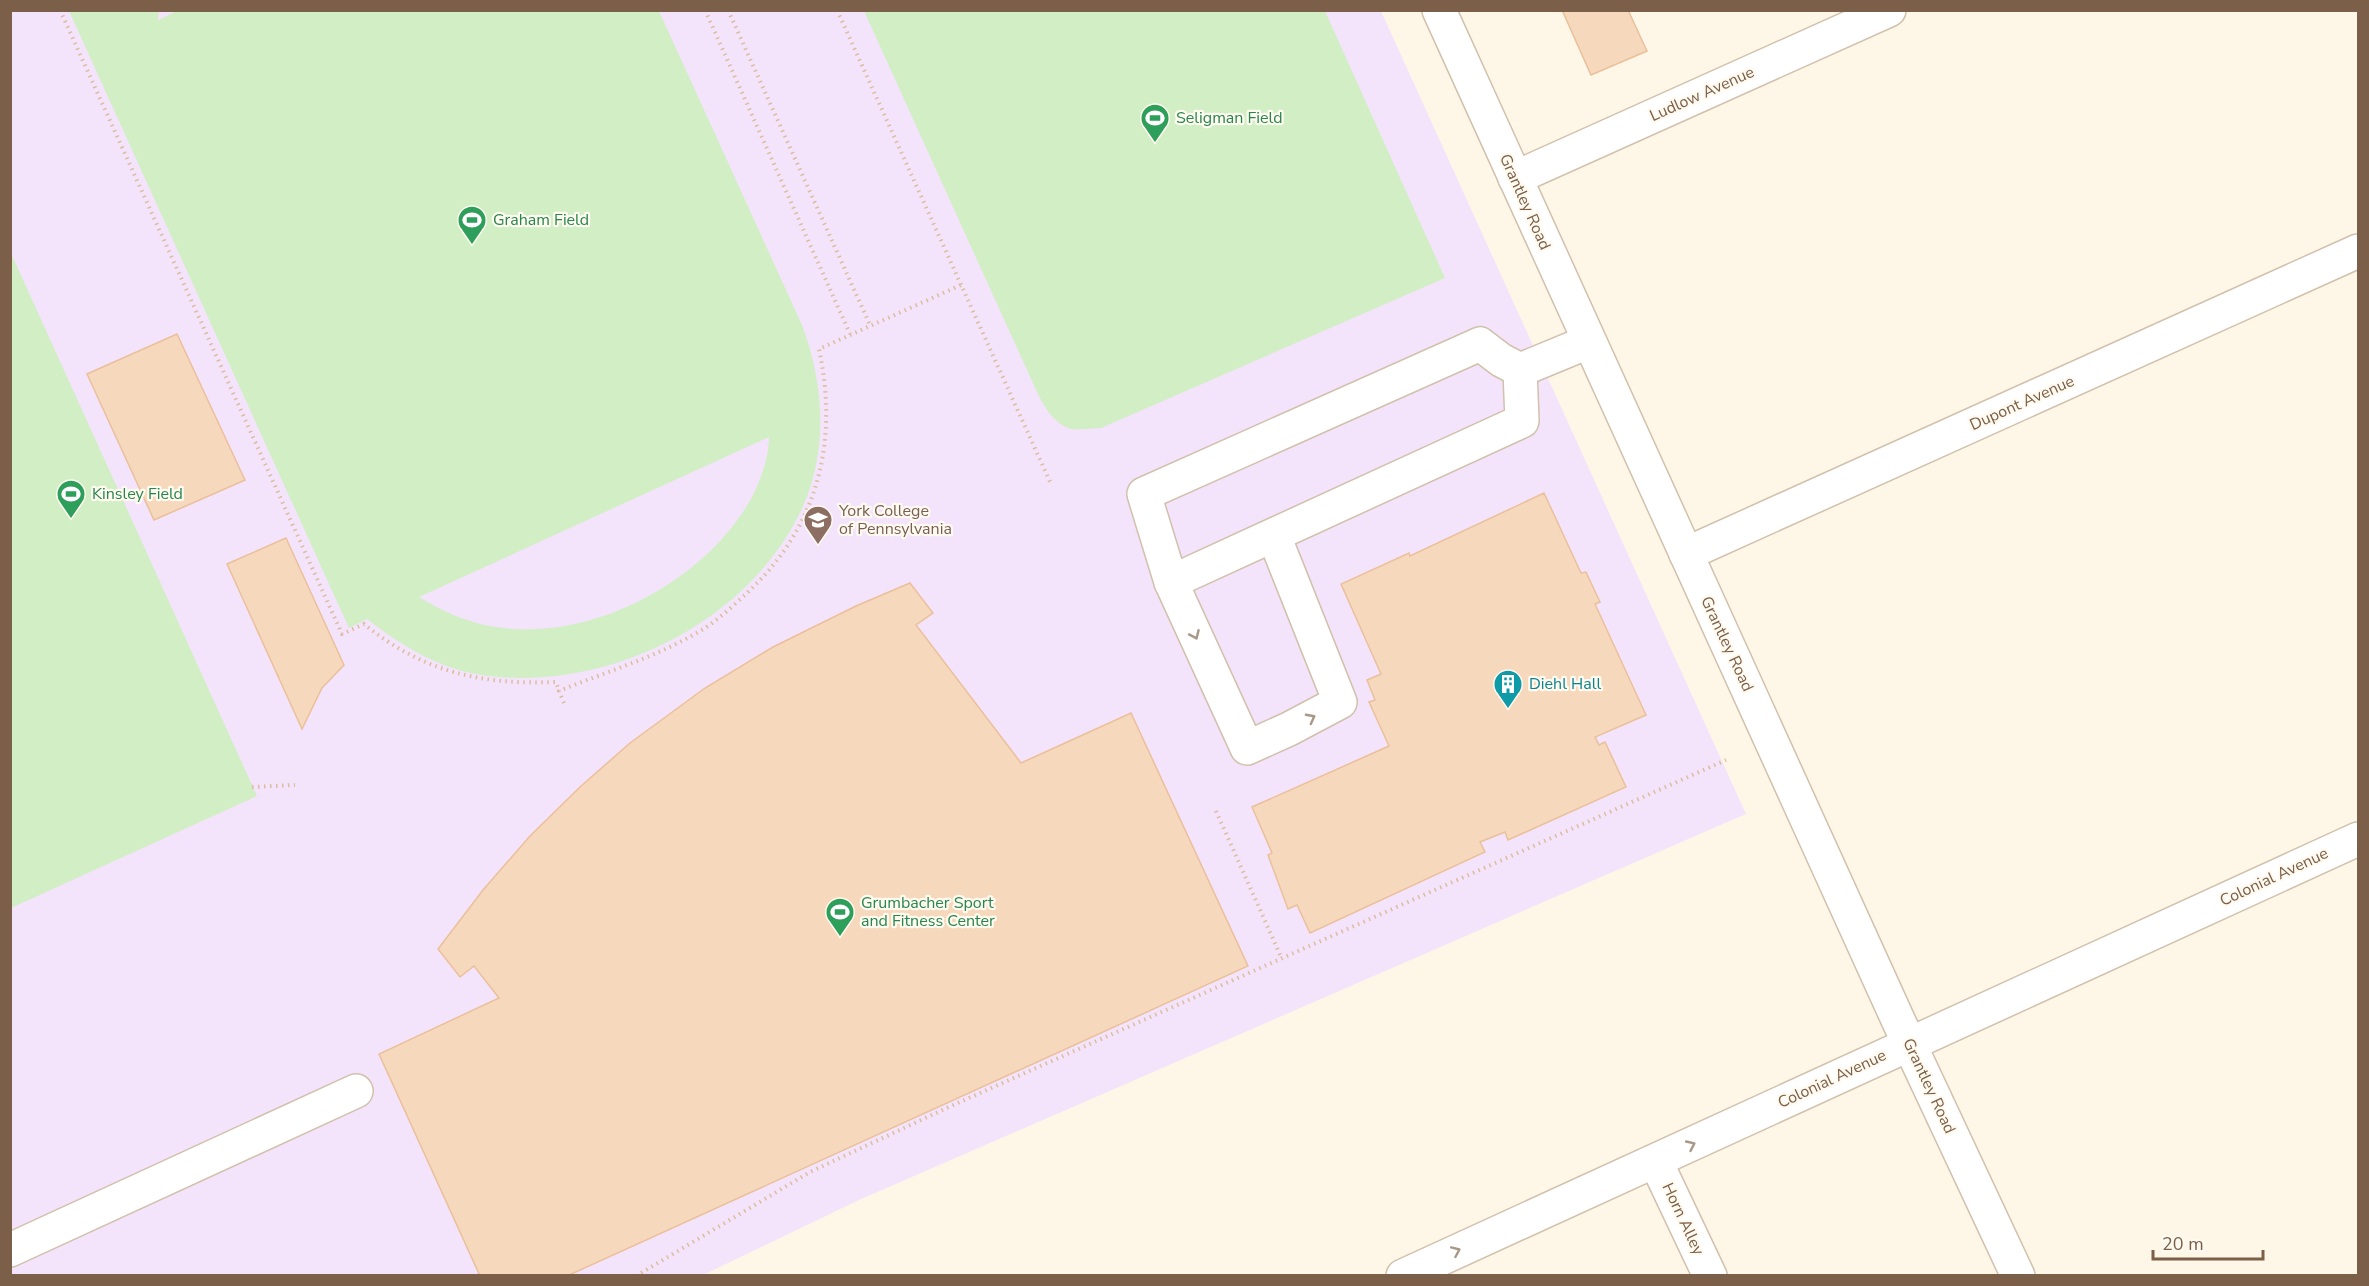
<svg xmlns="http://www.w3.org/2000/svg" width="2369" height="1286" viewBox="0 0 2369 1286" font-family="'Nunito Sans',sans-serif">
<rect width="100%" height="100%" fill="#fef7e8"/>
<polygon fill="#f4e4fb" points="10,11 1381,11 1746,814 859,1200 703,1275 11,1275"/>
<g fill="#d1eec4" fill-rule="evenodd">
<path d="M 179,10 L 659,11 L 802,325 C 823,381 828,443 806,499 C 758,617 614,691 489,676 C 443,671 403,647 367,619 L 349,628 L 69,11 L 159,11 L 158,20 ZM 769,437 C 769,456 761,480 752,497 C 707,579 598,639 504,628 C 473,625 445,613 419,597 Z"/>
<path d="M 864,11 L 1325,11 L 1445,278 L 1101,428 C 1092,428 1081,430 1072,429 C 1048,424 1036,389 1027,370 Z"/>
<polygon points="10,251 257,796 11,908 10,908"/>
</g>
<g fill="#f6d8bd" stroke="#eac09b" stroke-width="1.5">
<polygon points="1562,10 1628,10 1647,51 1591,75"/>
<polygon points="177,334 245,480 154,520 87,374"/>
<polygon points="1544,493 1581,573 1586,572 1600,602 1595,604 1646,715 1595,737 1599,745 1605,742 1626,787 1508,840 1505,832 1480,842 1485,852 1310,933 1297,905 1288,909 1268,855 1272,853 1252,807 1389,746 1369,702 1375,700 1367,680 1381,674 1341,584 1409,553 1410,556"/>
<polygon points="286,538 344,665 322,688 302,729 227,564"/>
<polygon points="910,583 933,613 916,625 1021,763 1131,713 1248,966 567,1276 480,1276 379,1054 499,998 474,966 460,977 438,949 483,890 530,836 580,787 630,743 705,688 773,647 856,606"/>
</g>
<g fill="none" stroke-linecap="round" stroke-linejoin="round">
<g stroke="#d2c0ac" stroke-width="36">
<g id="minor">
<polyline points="1439,10 1899,1022 2018,1276"/>
<polyline points="1515,178 1889,10"/>
<polygon points="1480,344 1501,360 1520,370 1522,421 1171,582 1144,494"/>
<polyline points="1520,370 1588,342"/>
<polyline points="1686,554 2358,251"/>
<polyline points="1171,582 1247,748 1289,729 1340,702 1274,536"/>
<polyline points="1656,1162 1710,1276"/>
<polyline points="10,1250 356,1091"/>
<polyline points="1403,1276 2358,839"/>
</g>
</g>
<g stroke="#dcbc9f" stroke-width="4" stroke-dasharray="1.5 4.5" stroke-linecap="butt">
<path d="M 60,10 L 342,634 L 364,624 C 423,672 481,685 556,682 L 559,691"/>
<polyline points="705,10 850,334"/>
<polyline points="728,10 870,325"/>
<polyline points="837,10 1051,484"/>
<path d="M 564,703 L 559,691 C 608,671 660,656 705,628 C 720,618 734,605 747,593 C 818,527 839,442 819,349 L 961,285"/>
<polyline points="252,787 295,785"/>
<polyline points="1216,811 1282,959"/>
<polyline points="636,1276 810,1172 951,1106 1726,760"/>
</g>
<use href="#minor" stroke="#fff" stroke-width="33"/>
</g>
<defs><path id="oneway-chevron" d="M-2-3.5L2.5 0L-2 3.5" fill="none" stroke-width="1.6" stroke-linecap="round" stroke-linejoin="round" transform="scale(1.5)"/></defs>
<g stroke="#a99788">
<use href="#oneway-chevron" transform="translate(1195 635) rotate(66)"/>
<use href="#oneway-chevron" transform="translate(1311 718) rotate(-28)"/>
<use href="#oneway-chevron" transform="translate(1691 1145) rotate(-25)"/>
<use href="#oneway-chevron" transform="translate(1456 1251) rotate(-24)"/>
</g>
<defs>
<g id="stadium-pin" transform="scale(1.5)"><path d="M0 17L-7.5 6A9.5 9.5 0 1 1 7.5 6Z" fill="#2e9e5b" stroke="#fffaf0"/><path d="M0-5a6.5 5 0 1 0 0 10a6.5 5 0 1 0 0-10ZM-3.5-1.8h7v3.6h-7Z" fill="#fff"/></g>
<g id="university-pin" transform="scale(1.5)"><path d="M0 17L-7.5 6A9.5 9.5 0 1 1 7.5 6Z" fill="#8d6e63" stroke="#fffaf0"/><path d="M0-5L7-2L0 1L-7-2ZM-4 1L0 2.5L4 1V4Q0 6-4 4Z" fill="#fff"/></g>
<g id="building-pin" transform="scale(1.5)"><path d="M0 17L-7.5 6A9.5 9.5 0 1 1 7.5 6Z" fill="#0f9aa8" stroke="#fffaf0"/><path d="M-4-6H4V6H1V3H-1V6H-4ZM-2.5-4.3h1.7v1.8h-1.7ZM.8-4.3h1.7v1.8H.8ZM-2.5-1h1.7V.8h-1.7ZM.8-1h1.7V.8H.8Z" fill="#fff"/></g>
</defs>
<g fill-rule="evenodd">
<use href="#stadium-pin" x="1155" y="118"/>
<use href="#stadium-pin" x="472" y="220"/>
<use href="#stadium-pin" x="71" y="494"/>
<use href="#university-pin" x="818" y="520"/>
<use href="#building-pin" x="1508" y="684"/>
<use href="#stadium-pin" x="840" y="912"/>
</g>
<g text-anchor="middle" dominant-baseline="central" stroke-width="4.5" stroke-linejoin="round" paint-order="stroke">
<g font-size="16" fill="#7b5f48" stroke="#fffaf0">
<text transform="translate(1702 94) rotate(-24)">Ludlow Avenue</text>
<text transform="translate(1525 202) rotate(66)">Grantley Road</text>
<text transform="translate(2022 403) rotate(-24)">Dupont Avenue</text>
<text transform="translate(1727 644) rotate(65)">Grantley Road</text>
<text transform="translate(2274 877) rotate(-25)">Colonial Avenue</text>
<text transform="translate(1832 1079) rotate(-25)">Colonial Avenue</text>
<text transform="translate(1929 1086) rotate(65)">Grantley Road</text>
<text transform="translate(1683 1219) rotate(65)">Horn Alley</text>
</g>
<g font-size="16" fill="#27864d" stroke="#fffaf0" text-anchor="start">
<text x="1176" y="118">Seligman Field</text>
<text x="493" y="220">Graham Field</text>
<text x="92" y="494">Kinsley Field</text>
<text x="861" y="903">Grumbacher Sport<tspan x="861" dy="18">and Fitness Center</tspan></text>
</g>
<g font-size="16" fill="#785e54" stroke="#fffaf0" text-anchor="start">
<text x="839" y="511">York College<tspan x="839" dy="18">of Pennsylvania</tspan></text>
</g>
<g font-size="16" fill="#0d838f" stroke="#fffaf0" text-anchor="start">
<text x="1529" y="684">Diehl Hall</text>
</g>
</g>
<rect width="2369" height="1286" fill="none" stroke="#7b5f48" stroke-width="24"/>
<path d="M2153 1250v9h110v-9" fill="none" stroke="#7b5f48" stroke-width="3"/>
<text x="2162" y="1250" font-size="18" fill="#7b5f48" stroke="#fffaf0" stroke-width="4.5" paint-order="stroke">20 m</text>
</svg>
